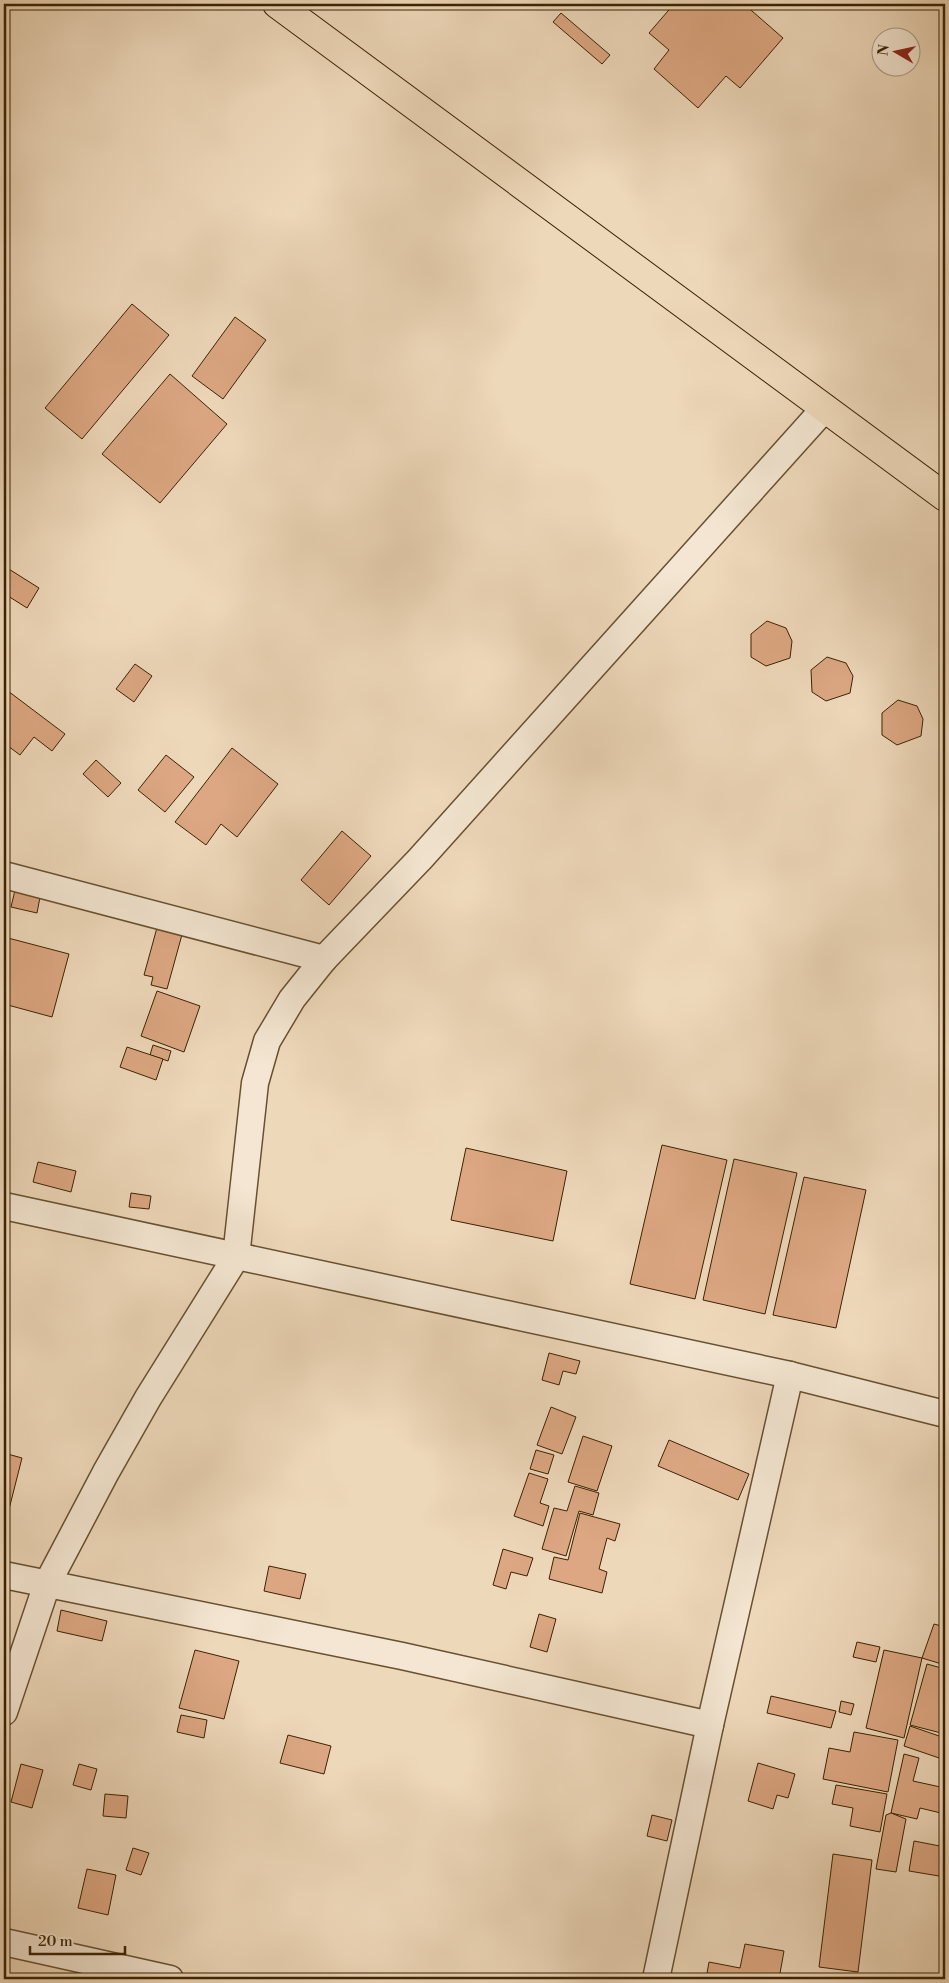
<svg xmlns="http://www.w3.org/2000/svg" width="949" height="1983" viewBox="0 0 949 1983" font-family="'Libre Bodoni',serif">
<rect width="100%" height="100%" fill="#eed8ba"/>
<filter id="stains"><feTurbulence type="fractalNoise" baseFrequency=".004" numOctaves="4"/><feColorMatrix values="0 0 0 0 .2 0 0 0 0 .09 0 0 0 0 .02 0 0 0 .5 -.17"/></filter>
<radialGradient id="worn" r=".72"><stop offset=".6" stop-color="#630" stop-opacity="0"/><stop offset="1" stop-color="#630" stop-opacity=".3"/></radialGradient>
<g fill="#dca782" stroke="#3b2302">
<polygon points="674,4 744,4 783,38 740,88 726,76 698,108 654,69 669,50 649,33"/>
<polygon points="561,13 610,55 602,64 553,22"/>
<polygon points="132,304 169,335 82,439 45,408"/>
<polygon points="235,317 266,340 223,399 192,376"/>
<polygon points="170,374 227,424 160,503 102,454"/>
<polygon points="4,566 39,588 27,608 8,596 4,604"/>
<polygon points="767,621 786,628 792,641 790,658 766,666 751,657 751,634"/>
<polygon points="827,657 846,663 853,676 850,693 826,701 812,692 811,670"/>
<polygon points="135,664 152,676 134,702 116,689"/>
<polygon points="4,688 65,734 52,751 34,737 20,755 4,743"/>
<polygon points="898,700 917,706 923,719 921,736 897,745 882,735 882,713"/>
<polygon points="232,748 278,784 237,837 221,824 206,845 175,822"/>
<polygon points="166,755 194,777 165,812 138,790"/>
<polygon points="96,760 121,783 108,797 83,774"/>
<polygon points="342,831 371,856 329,905 301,880"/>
<polygon points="16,886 41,892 37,913 11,907"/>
<polygon points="158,924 183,931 167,989 151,985 153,977 144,975"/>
<polygon points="8,938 69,954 52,1017 4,1004 4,955"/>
<polygon points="157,991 200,1006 184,1052 141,1036"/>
<polygon points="153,1045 171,1051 168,1061 150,1055"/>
<polygon points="127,1047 163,1059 156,1080 120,1067"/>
<polygon points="662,1145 727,1160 695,1299 630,1284"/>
<polygon points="466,1148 567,1171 553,1241 451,1220"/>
<polygon points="734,1159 797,1173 765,1314 703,1300"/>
<polygon points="38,1162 76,1171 71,1192 33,1182"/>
<polygon points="804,1177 866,1190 836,1328 773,1315"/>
<polygon points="131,1193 151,1196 149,1209 129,1207"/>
<polygon points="549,1353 580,1361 576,1374 563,1371 559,1385 542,1380"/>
<polygon points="551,1407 576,1417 562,1454 537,1445"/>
<polygon points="583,1436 612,1446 597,1491 568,1482"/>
<polygon points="669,1440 749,1474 738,1500 658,1466"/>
<polygon points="536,1450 554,1455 548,1474 530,1469"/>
<polygon points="4,1453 22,1458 4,1529"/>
<polygon points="529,1473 548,1479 540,1503 549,1506 543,1526 514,1516"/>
<polygon points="575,1486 599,1493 593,1515 579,1511 566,1556 542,1549 554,1508 567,1511"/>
<polygon points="580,1513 620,1524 615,1541 607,1538 599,1569 607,1572 602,1593 549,1579 554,1557 568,1560"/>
<polygon points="503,1549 533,1558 527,1576 511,1572 506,1589 493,1585"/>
<polygon points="269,1566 306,1574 300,1599 264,1591"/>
<polygon points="61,1610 107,1621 102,1641 57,1631"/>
<polygon points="539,1614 556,1619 547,1652 530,1647"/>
<polygon points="934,1624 945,1627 945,1665 922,1658"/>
<polygon points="857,1642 880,1647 876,1662 853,1657"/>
<polygon points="195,1650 239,1661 224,1719 179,1708"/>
<polygon points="884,1650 922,1658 904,1738 866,1728"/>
<polygon points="927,1664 945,1669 945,1734 910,1725"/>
<polygon points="771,1696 836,1711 831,1728 767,1713"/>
<polygon points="841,1701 854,1704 851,1715 839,1712"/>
<polygon points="181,1715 207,1720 204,1738 177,1732"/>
<polygon points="910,1726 945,1738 945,1760 904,1746"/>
<polygon points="854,1732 898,1740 888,1792 823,1779 829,1748 850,1752"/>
<polygon points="288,1735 331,1746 324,1774 280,1763"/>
<polygon points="904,1754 919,1758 913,1781 945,1788 945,1814 920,1808 917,1819 891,1813"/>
<polygon points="758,1763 795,1774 788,1798 777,1795 773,1809 748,1801"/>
<polygon points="21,1764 43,1770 32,1808 11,1802"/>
<polygon points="79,1764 97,1769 91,1790 73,1785"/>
<polygon points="836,1785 887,1794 880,1832 850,1826 853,1808 832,1804"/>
<polygon points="105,1794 128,1796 126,1818 103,1816"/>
<polygon points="891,1813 906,1819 896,1872 876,1869 886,1815"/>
<polygon points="652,1815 672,1820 667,1841 647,1836"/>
<polygon points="914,1841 945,1847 945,1877 909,1871"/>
<polygon points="133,1848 149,1853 141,1875 126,1870"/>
<polygon points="833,1854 872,1860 858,1972 819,1967"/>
<polygon points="87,1869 116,1875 108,1915 78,1908"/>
<polygon points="745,1944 784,1951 779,1979 706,1979 709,1962 740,1968"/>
</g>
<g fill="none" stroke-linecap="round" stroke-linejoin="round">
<g stroke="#685030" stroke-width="29">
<g id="street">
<polyline points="4,875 324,959"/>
<polyline points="4,1206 790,1375 945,1414"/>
<polyline points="4,1575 402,1656 710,1725"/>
<polyline points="4,1712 47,1584 106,1472 148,1398 236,1257 255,1083 267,1041 292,999 324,959 420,859 825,408"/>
<polyline points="4,1942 170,1979"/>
<polyline points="656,1979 710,1725 790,1375"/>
</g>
</g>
<g stroke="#3b2302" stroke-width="30">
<polyline id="highway" points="277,4 945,497"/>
</g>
<use href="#street" stroke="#f4e6d2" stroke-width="26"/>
<use href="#highway" stroke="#eed8ba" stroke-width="28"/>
</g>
<rect width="949" height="1983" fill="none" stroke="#eed8ba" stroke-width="20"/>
<rect x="5" y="5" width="939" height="1973" fill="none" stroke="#3b2302" stroke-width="2.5"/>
<rect x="10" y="10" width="929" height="1963" fill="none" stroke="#3b2302"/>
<g transform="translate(896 52) rotate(279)"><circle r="24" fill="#f4e6d2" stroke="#aa987f"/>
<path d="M0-4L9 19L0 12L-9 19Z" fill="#8f2418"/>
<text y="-8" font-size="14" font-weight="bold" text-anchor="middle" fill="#3b2302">N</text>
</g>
<path d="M30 1946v8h95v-8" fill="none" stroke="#3b2302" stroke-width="2.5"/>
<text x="38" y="1946" font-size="15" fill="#3b2302" stroke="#f4e6d2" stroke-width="4" paint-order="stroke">20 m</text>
<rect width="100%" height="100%" filter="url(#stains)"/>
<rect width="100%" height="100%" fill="url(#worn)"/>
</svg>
